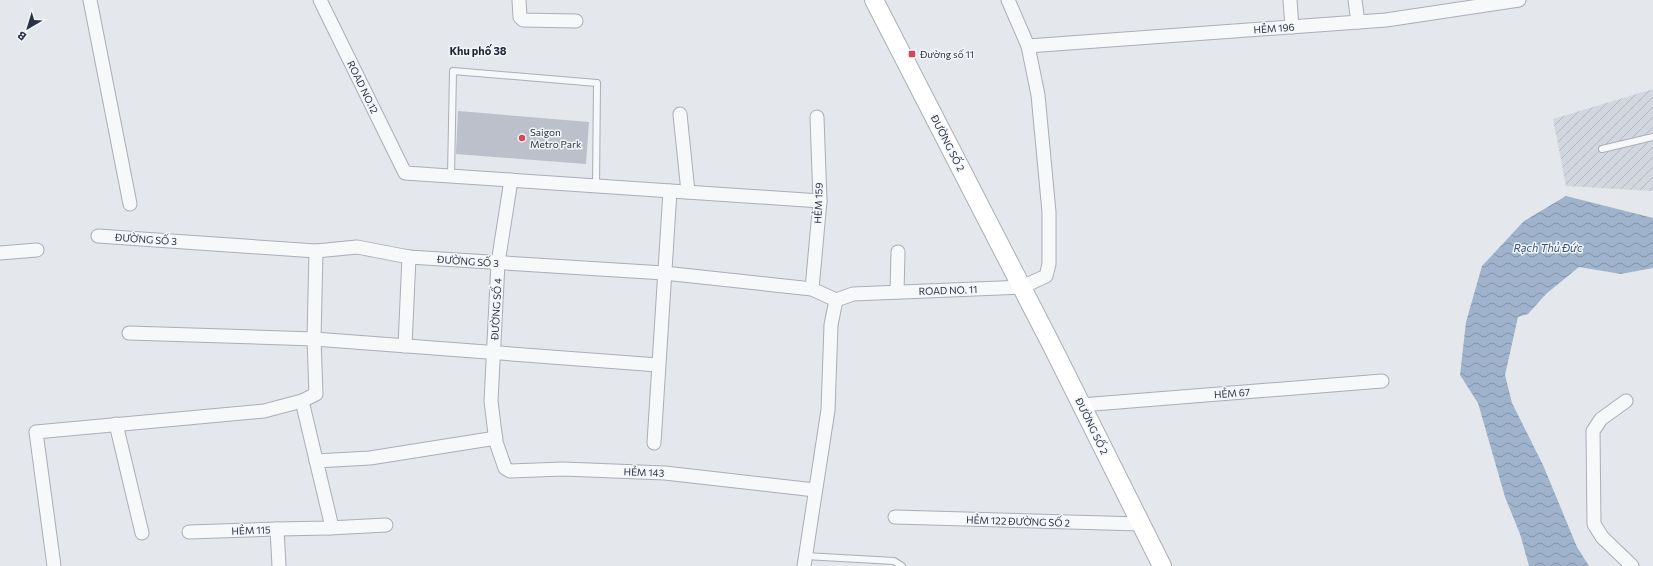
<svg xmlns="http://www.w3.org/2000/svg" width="1653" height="566" viewBox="0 0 1653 566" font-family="Commissioner,sans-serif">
<defs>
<pattern id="industrial-furrows" width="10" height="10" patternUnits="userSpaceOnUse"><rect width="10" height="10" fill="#d2d6de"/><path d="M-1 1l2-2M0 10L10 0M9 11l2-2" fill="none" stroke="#b4b8c0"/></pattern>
<pattern id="water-waves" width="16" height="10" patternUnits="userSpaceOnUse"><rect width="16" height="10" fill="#9fb4cc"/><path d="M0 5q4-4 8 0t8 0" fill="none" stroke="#8293a7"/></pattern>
</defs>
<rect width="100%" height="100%" fill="#e4e7ec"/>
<polygon fill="url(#industrial-furrows)" points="1653,89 1653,191 1566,186 1553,119"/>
<polygon fill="url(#water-waves)" points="1566,196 1653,218 1653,268 1621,274 1579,267 1546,294 1528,314 1518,317 1505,375 1512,403 1543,465 1577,547 1589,566 1529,566 1520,534 1505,497 1478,403 1460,375 1466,322 1482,266 1524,221"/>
<polygon fill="#bbc0ca" points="458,111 589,122 586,164 456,154"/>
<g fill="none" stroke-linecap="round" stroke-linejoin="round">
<g stroke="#a9aeb7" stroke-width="8">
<g id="lane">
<polyline points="1602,149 1653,137"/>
<polyline points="451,176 453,71 597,83 596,186"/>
<polyline points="805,556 894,561 902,566"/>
</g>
</g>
<g stroke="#a9aeb7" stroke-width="15">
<g id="street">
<polyline points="90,0 130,204"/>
<polyline points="320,0 405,173 820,201"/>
<polyline points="519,0 520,17 523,20 576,21"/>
<polyline points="1290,0 1292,27"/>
<polyline points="1355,0 1358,22"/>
<polyline points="1028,46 1386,20 1519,0"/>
<polyline points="680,114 688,192"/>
<polyline points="511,180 498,263 491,401 496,442 505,468 510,471 563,469 665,473 815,490"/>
<polyline points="98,236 316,251 357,247 409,257 664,273 812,289 836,300"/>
<polyline points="0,253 37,250"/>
<polyline points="812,289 820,201 817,117"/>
<polyline points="897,292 898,252"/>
<polyline points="836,300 853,294 1022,287 1046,276 1049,264 1049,212 1038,95 1028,46 1008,0"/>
<polyline points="129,333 314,339 658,365"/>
<polyline points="405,346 409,257"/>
<polyline points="1626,401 1601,419 1593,431 1594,524 1602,537 1632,566"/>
<polyline points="1081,405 1382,381"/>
<polyline points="116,424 142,533"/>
<polyline points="654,443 670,191"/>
<polyline points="316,461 370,458 496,438"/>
<polyline points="895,517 1141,524"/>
<polyline points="329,528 386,525"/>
<polyline points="277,529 329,528 331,523 302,401"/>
<polyline points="189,532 277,529 279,566"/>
<polyline points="54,566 36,432 264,411 302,401 316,394 314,339 316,251"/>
<polyline points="804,566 828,410 831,325 836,300"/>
</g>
</g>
<g stroke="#a9aeb7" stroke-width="20">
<polyline id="secondary" points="874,0 1052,346 1162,566"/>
</g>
<use href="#lane" stroke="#f7f8fa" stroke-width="6"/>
<use href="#street" stroke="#f7f8fa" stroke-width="13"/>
<use href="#secondary" stroke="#fff" stroke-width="18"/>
</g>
<g fill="#d1495b" stroke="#f4f6f9" stroke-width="1.5">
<rect x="908" y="50" width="8" height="8" rx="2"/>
<circle cx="522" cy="138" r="4"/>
</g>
<g text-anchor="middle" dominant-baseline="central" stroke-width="3" stroke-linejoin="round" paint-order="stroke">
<g font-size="10" fill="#2b3445" stroke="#f4f6f9">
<text transform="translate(1274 28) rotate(-4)">HẺM 196</text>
<text transform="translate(363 87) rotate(64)">ROAD NO.12</text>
<text transform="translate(948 143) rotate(63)">ĐƯỜNG SỐ 2</text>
<text transform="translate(818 203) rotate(-88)">HẺM 159</text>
<text transform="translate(146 239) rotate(4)">ĐƯỜNG SỐ 3</text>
<text transform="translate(468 261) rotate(4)">ĐƯỜNG SỐ 3</text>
<text transform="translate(948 290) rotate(-2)">ROAD NO. 11</text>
<text transform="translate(496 309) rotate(-87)">ĐƯỜNG SỐ 4</text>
<text transform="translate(1232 393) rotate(-4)">HẺM 67</text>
<text transform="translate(1092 426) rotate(64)">ĐƯỜNG SỐ 2</text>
<text transform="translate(644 472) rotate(2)">HẺM 143</text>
<text transform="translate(1018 521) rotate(2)">HẺM 122 ĐƯỜNG SỐ 2</text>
<text transform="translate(251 530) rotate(-2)">HẺM 115</text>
</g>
<g font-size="10" fill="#2b3445" stroke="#f4f6f9" text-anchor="start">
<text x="920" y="54">Đường số 11</text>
<text x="530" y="132">Saigon<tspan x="530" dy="12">Metro Park</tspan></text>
</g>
<g font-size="11" font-weight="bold" fill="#1d2536" stroke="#f4f6f9">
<text x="478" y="50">Khu phố 38</text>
</g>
<g font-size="11" font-style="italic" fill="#34527a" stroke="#f4f6f9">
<text x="1548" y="247">Rạch Thủ Đức</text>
</g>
</g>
<g transform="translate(28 28) rotate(218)" stroke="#f4f6f9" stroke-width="3" paint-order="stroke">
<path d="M0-3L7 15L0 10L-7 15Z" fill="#2b3445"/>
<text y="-6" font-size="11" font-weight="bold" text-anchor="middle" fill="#2b3445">B</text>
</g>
</svg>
